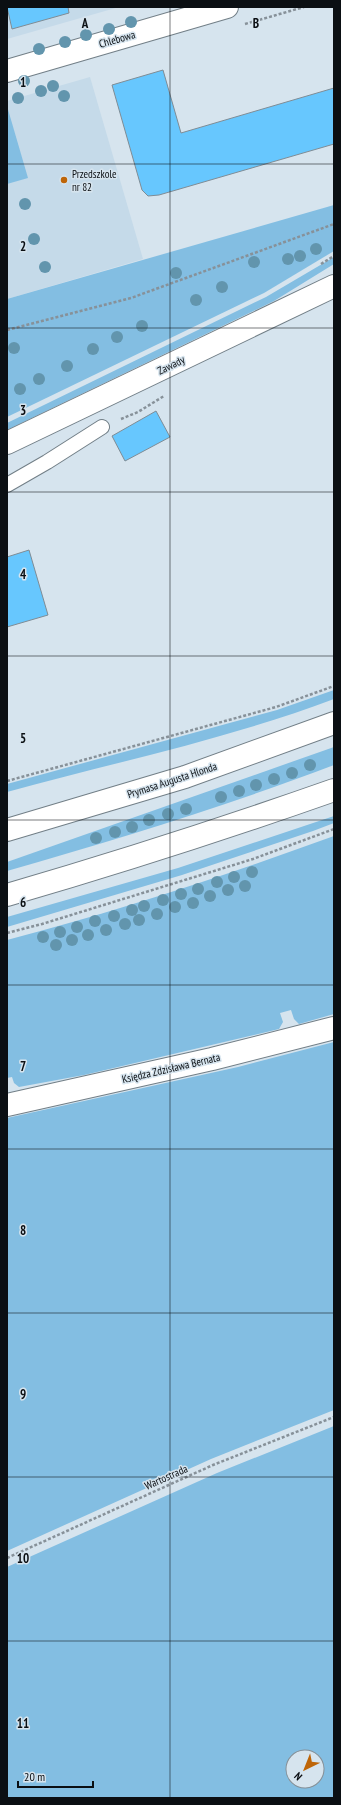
<svg xmlns="http://www.w3.org/2000/svg" width="341" height="1805" viewBox="0 0 341 1805" font-family="'PT Sans Narrow',sans-serif">
<rect width="100%" height="100%" fill="#d6e4ee"/>
<g fill="#c5dae9">
<polygon points="7,7 119,7 7,39"/>
<polygon points="90,77 143,259 7,299 7,101"/>
</g>
<g fill="#83bee2" fill-rule="evenodd">
<polygon points="7,106 28,178 7,184"/>
<polygon points="334,205 334,251 264,293 7,417 7,299"/>
<polygon points="334,257 334,264 274,301 7,430 7,423 266,297"/>
<path d="M 334,690 L 334,699 C 228,739 116,762 7,792 L 7,784 L 277,710 Z"/>
<path d="M 334,747 L 334,765 C 227,806 117,839 7,871 L 7,862 Z"/>
<polygon points="334,816 334,823 313,831 182,875 7,927 7,917 178,868"/>
<path d="M 334,836 L 334,1014 L 299,1024 L 294,1019 L 291,1010 L 280,1013 L 283,1022 L 279,1029 L 84,1075 L 19,1087 L 14,1083 L 12,1077 L 7,1078 L 7,940 C 118,911 227,875 334,836 Z"/>
<polygon points="334,1042 334,1410 211,1459 7,1551 7,1118 238,1067"/>
<path d="M 334,1426 L 334,1798 L 7,1798 L 7,1567 L 217,1473 ZM 293,1757 L 317,1757 L 317,1781 L 293,1781 Z"/>
</g>
<g fill="#67c7fe" stroke="#7f8c95">
<polygon points="7,7 68,7 69,13 12,29"/>
<polygon points="163,70 181,133 334,88 334,144 159,195 148,196 142,190 112,85"/>
<polygon points="156,411 170,437 125,461 112,436"/>
<polygon points="29,550 48,615 7,627 7,557"/>
</g>
<g fill="none" stroke-linecap="round" stroke-linejoin="round">
<g stroke="#727f87" stroke-width="16">
<polyline id="service" points="7,485 47,462 102,427"/>
</g>
<g stroke="#727f87" stroke-width="24">
<g id="minor">
<polyline points="7,71 227,7"/>
<polyline points="7,443 334,286"/>
<polyline points="7,1105 212,1059 334,1028"/>
</g>
</g>
<g stroke="#727f87" stroke-width="24">
<g id="secondary">
<polyline points="7,830 185,777 334,723"/>
<path d="M 7,895 C 117,863 226,828 334,790"/>
</g>
</g>
<g stroke="#879199" stroke-width="2.5" stroke-dasharray="3 2" stroke-linecap="butt">
<polyline points="245,24 304,7"/>
<polyline points="321,264 334,256"/>
<polyline points="7,330 131,298 334,224"/>
<polyline points="121,419 138,412 164,396"/>
<polyline points="7,781 276,707 334,686"/>
<polyline points="7,933 42,924 253,859 334,829"/>
<polyline points="7,1558 213,1465 334,1417"/>
</g>
<use href="#service" stroke="#fff" stroke-width="14"/>
<use href="#minor" stroke="#fff" stroke-width="22"/>
<use href="#secondary" stroke="#fff" stroke-width="22"/>
</g>
<g fill="#6295ad">
<circle cx="131" cy="22" r="6"/>
<circle cx="109" cy="29" r="6"/>
<circle cx="86" cy="35" r="6"/>
<circle cx="65" cy="42" r="6"/>
<circle cx="39" cy="49" r="6"/>
<circle cx="24" cy="81" r="6"/>
<circle cx="53" cy="86" r="6"/>
<circle cx="41" cy="91" r="6"/>
<circle cx="64" cy="96" r="6"/>
<circle cx="18" cy="98" r="6"/>
<circle cx="25" cy="204" r="6"/>
<circle cx="34" cy="239" r="6"/>
<circle cx="316" cy="249" r="6"/>
<circle cx="300" cy="256" r="6"/>
<circle cx="288" cy="259" r="6"/>
<circle cx="254" cy="262" r="6"/>
<circle cx="45" cy="267" r="6"/>
<circle cx="176" cy="273" r="6"/>
<circle cx="222" cy="287" r="6"/>
<circle cx="196" cy="300" r="6"/>
<circle cx="142" cy="326" r="6"/>
<circle cx="117" cy="337" r="6"/>
<circle cx="14" cy="348" r="6"/>
<circle cx="93" cy="349" r="6"/>
<circle cx="67" cy="366" r="6"/>
<circle cx="39" cy="379" r="6"/>
<circle cx="20" cy="389" r="6"/>
<circle cx="310" cy="765" r="6"/>
<circle cx="292" cy="773" r="6"/>
<circle cx="274" cy="779" r="6"/>
<circle cx="256" cy="785" r="6"/>
<circle cx="239" cy="791" r="6"/>
<circle cx="221" cy="797" r="6"/>
<circle cx="186" cy="809" r="6"/>
<circle cx="168" cy="814" r="6"/>
<circle cx="149" cy="820" r="6"/>
<circle cx="132" cy="827" r="6"/>
<circle cx="115" cy="832" r="6"/>
<circle cx="96" cy="838" r="6"/>
<circle cx="252" cy="872" r="6"/>
<circle cx="234" cy="877" r="6"/>
<circle cx="217" cy="882" r="6"/>
<circle cx="245" cy="886" r="6"/>
<circle cx="198" cy="889" r="6"/>
<circle cx="228" cy="890" r="6"/>
<circle cx="181" cy="894" r="6"/>
<circle cx="210" cy="896" r="6"/>
<circle cx="163" cy="900" r="6"/>
<circle cx="193" cy="903" r="6"/>
<circle cx="144" cy="906" r="6"/>
<circle cx="175" cy="907" r="6"/>
<circle cx="132" cy="910" r="6"/>
<circle cx="157" cy="914" r="6"/>
<circle cx="114" cy="916" r="6"/>
<circle cx="139" cy="920" r="6"/>
<circle cx="95" cy="921" r="6"/>
<circle cx="125" cy="924" r="6"/>
<circle cx="77" cy="927" r="6"/>
<circle cx="106" cy="930" r="6"/>
<circle cx="60" cy="932" r="6"/>
<circle cx="88" cy="935" r="6"/>
<circle cx="43" cy="937" r="6"/>
<circle cx="72" cy="940" r="6"/>
<circle cx="56" cy="945" r="6"/>
</g>
<path fill="none" stroke="#0b0f13" stroke-width="1" stroke-opacity="0.55" d="M 170,7 L 170,1798M 7,164 L 334,164M 7,328 L 334,328M 7,492 L 334,492M 7,656 L 334,656M 7,820 L 334,820M 7,985 L 334,985M 7,1149 L 334,1149M 7,1313 L 334,1313M 7,1477 L 334,1477M 7,1641 L 334,1641"/>
<circle fill="#be6507" stroke="#d6e4ee" stroke-width="1.5" cx="64" cy="180" r="4"/>
<g text-anchor="middle" dominant-baseline="central" stroke-width="3" stroke-linejoin="round" paint-order="stroke">
<g font-size="11" fill="#0b0f13" stroke="#d6e4ee">
<text transform="translate(117 39) rotate(-16)">Chlebowa</text>
<text transform="translate(171 365) rotate(-26)">Zawady</text>
<text transform="translate(172 780) rotate(-18)">Prymasa Augusta Hlonda</text>
<text transform="translate(171 1068) rotate(-13)">Księdza Zdzisława Bernata</text>
<text transform="translate(166 1477) rotate(-24)">Wartostrada</text>
</g>
<g font-size="11" fill="#0b0f13" stroke="#d6e4ee" text-anchor="start">
<text x="72" y="174">Przedszkole<tspan x="72" dy="13">nr 82</tspan></text>
</g>
</g>
<g font-size="13" text-anchor="middle" font-weight="bold" fill="#0b0f13" stroke="#d6e4ee" stroke-width="3" stroke-linejoin="round" paint-order="stroke">
<text x="85" y="28">A</text>
<text x="256" y="28">B</text>
<text x="23" y="87">1</text>
<text x="23" y="251">2</text>
<text x="23" y="415">3</text>
<text x="23" y="579">4</text>
<text x="23" y="743">5</text>
<text x="23" y="907">6</text>
<text x="23" y="1071">7</text>
<text x="23" y="1235">8</text>
<text x="23" y="1399">9</text>
<text x="23" y="1563">10</text>
<text x="23" y="1728">11</text>
</g>
<rect width="341" height="1805" fill="none" stroke="#0b0f13" stroke-width="16"/>
<g transform="translate(305 1769) rotate(223)"><circle r="19" fill="#d6e4ee" stroke="#858f96"/>
<path d="M0-3L7 15L0 10L-7 15Z" fill="#be6507"/>
<text y="-6" font-size="11" font-weight="bold" text-anchor="middle" fill="#0b0f13">N</text>
</g>
<path d="M18 1781v6h75v-6" fill="none" stroke="#0b0f13" stroke-width="2"/>
<text x="24" y="1781" font-size="12" fill="#0b0f13" stroke="#d6e4ee" stroke-width="3" paint-order="stroke">20 m</text>
</svg>
